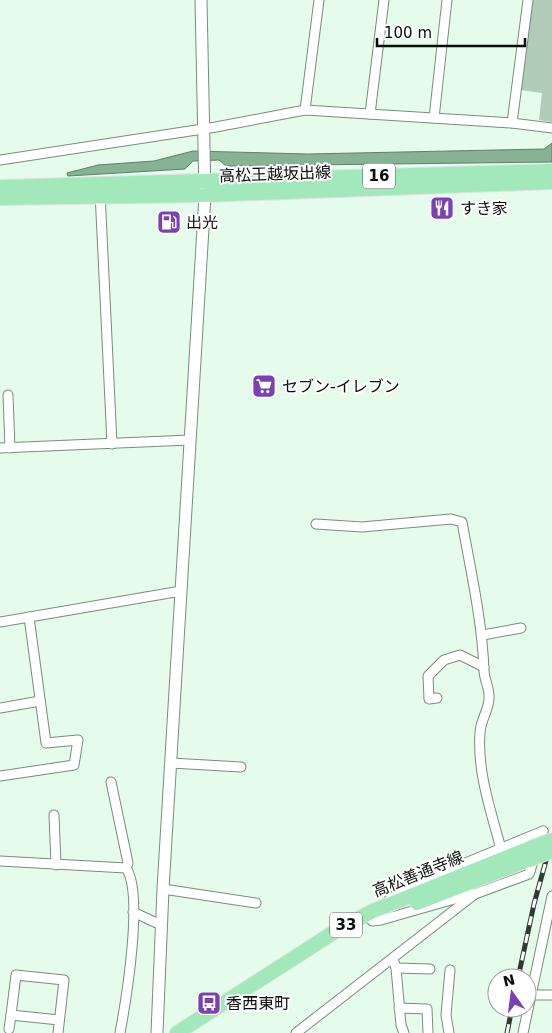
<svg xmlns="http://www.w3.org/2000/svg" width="552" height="1033" viewBox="0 0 552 1033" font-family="'DejaVu Sans','Noto Sans JP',sans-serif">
<rect width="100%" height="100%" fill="#e5fbeb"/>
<polygon fill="#b0cbb7" points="531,0 552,0 552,122 539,120 542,93 520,90"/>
<polygon fill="#87b293" stroke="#618069" points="552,143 552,162 226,166 219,160 193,161 185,169 68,176 67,173 98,165 154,161 193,151 308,154 544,149"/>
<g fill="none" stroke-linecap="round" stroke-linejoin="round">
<g stroke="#798d7e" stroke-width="11">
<g id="minor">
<polyline points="305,110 319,0"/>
<polyline points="370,114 384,0"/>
<polyline points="434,118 447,0"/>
<polyline points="512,123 528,0"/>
<polyline points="0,160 216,127 305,110 512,123 552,128"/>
<polyline points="100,192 112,444"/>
<polyline points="8,395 10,448"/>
<polyline points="0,448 190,440"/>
<path d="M 316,524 L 362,527 L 451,519 L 462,522 C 471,572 482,620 484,670 C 484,679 489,687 489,696 C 490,709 480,720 480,733 C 477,772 491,811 501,849"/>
<polyline points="0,622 181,591"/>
<polyline points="483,635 521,628"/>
<polyline points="437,698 429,699 428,676 444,660 460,655 484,667"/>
<polyline points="0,708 40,701"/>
<polyline points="171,763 241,767"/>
<polyline points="0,776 74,765 78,740 46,743 29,617"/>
<polyline points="111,782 128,863 126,868"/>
<polyline points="54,815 56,865"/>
<path d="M 0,861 L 126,868 C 144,893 126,1001 120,1033"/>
<polyline points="163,889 256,903"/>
<polyline points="389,900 407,887 543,831"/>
<polyline points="133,912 161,925"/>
<polyline points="372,921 381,920 472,894"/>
<polyline points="393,959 396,968 401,1025 404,1033"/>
<polyline points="396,968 430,969"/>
<polyline points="531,995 552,995"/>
<polyline points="399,1008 427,1009 428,1033"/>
<polyline points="9,1029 11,1015"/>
<polyline points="58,1033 64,980 16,975 11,1015 59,1020"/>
<polyline points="296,1033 475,894 529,874 543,831"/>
<polyline points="449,1033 446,1015 450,970"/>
<polyline points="523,1033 552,896"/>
</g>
</g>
<g stroke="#798d7e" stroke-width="13">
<polyline id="tertiary" points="157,1033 163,889 205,195 201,0"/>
</g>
<g stroke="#e1e2e1" stroke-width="16">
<g id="primary">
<polyline points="0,187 552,171"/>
<polyline points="0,198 205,195 552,182"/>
<polyline points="417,903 528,860"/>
<polyline points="177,1033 339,929 373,911 530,848"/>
</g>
</g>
<use href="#minor" stroke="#fff" stroke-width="9"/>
<use href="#tertiary" stroke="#fff" stroke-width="11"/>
<use href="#primary" stroke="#a2e8bb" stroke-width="14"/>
<g stroke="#313a33" stroke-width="5">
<g id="rail">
<polyline points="518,978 534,904 552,839"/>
<polyline points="507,1033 512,1008"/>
</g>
</g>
<use href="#rail" stroke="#fff" stroke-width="3" stroke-dasharray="9" stroke-linecap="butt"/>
<g stroke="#e1e2e1" stroke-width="16" stroke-linecap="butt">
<g id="primary-bridge">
<polyline points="530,848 552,840"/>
<polyline points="528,860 552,851"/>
</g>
</g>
<use href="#primary-bridge" stroke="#a2e8bb" stroke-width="14"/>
</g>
<defs>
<g id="restaurant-square" transform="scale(1.25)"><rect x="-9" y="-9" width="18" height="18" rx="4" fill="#7a40b6" stroke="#fff"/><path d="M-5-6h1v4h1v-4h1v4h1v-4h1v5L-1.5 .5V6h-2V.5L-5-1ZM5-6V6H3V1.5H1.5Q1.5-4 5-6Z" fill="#fff"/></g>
<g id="fuel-square" transform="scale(1.25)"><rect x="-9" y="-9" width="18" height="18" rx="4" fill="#7a40b6" stroke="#fff"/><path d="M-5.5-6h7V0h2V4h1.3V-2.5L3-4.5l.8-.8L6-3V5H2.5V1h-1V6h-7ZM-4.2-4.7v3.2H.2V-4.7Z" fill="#fff"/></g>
<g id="supermarket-square" transform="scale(1.25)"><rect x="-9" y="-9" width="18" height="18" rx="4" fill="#7a40b6" stroke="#fff"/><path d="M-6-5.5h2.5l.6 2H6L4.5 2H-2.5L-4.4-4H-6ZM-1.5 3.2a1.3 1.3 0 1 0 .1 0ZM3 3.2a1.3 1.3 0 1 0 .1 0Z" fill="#fff"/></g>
<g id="bus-square" transform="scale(1.25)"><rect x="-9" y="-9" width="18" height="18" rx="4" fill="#7a40b6" stroke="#fff"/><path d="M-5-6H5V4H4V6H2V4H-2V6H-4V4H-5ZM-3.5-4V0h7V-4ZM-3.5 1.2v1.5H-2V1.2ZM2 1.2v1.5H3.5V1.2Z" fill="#fff"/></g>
</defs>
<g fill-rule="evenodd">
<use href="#restaurant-square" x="442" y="208"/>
<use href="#fuel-square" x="169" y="222"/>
<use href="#supermarket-square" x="264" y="386"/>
<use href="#bus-square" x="209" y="1003"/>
</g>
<g text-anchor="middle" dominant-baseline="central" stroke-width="4" stroke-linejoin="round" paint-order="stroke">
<g fill="#fff" stroke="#515652" stroke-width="1">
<rect x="363" y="163.5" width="32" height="25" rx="4"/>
<rect x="330" y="912.5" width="32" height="25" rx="4"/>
</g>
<g font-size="15" font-weight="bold" fill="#070d08">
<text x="379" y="176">16</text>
<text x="346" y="925">33</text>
</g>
<g font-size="16" fill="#070d08" stroke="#fff">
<text transform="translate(275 174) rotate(-2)">高松王越坂出線</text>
<text transform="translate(418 874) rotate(-22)">高松善通寺線</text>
</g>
<g font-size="16" fill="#070d08" stroke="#fff" text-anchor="start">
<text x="460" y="208">すき家</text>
<text x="186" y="222">出光</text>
<text x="282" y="386">セブン-イレブン</text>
<text x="226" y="1003">香西東町</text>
</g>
</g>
<g transform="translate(512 993) rotate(346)"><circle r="24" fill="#ffffff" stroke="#9c9e9c"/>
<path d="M0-4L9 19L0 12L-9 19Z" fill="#7a40b6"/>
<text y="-8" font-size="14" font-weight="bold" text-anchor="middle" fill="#070d08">N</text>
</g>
<path d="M377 38v8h148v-8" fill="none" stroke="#070d08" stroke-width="2.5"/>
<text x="384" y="38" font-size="15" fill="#070d08" stroke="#ffffff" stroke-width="4" paint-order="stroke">100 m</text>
</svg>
